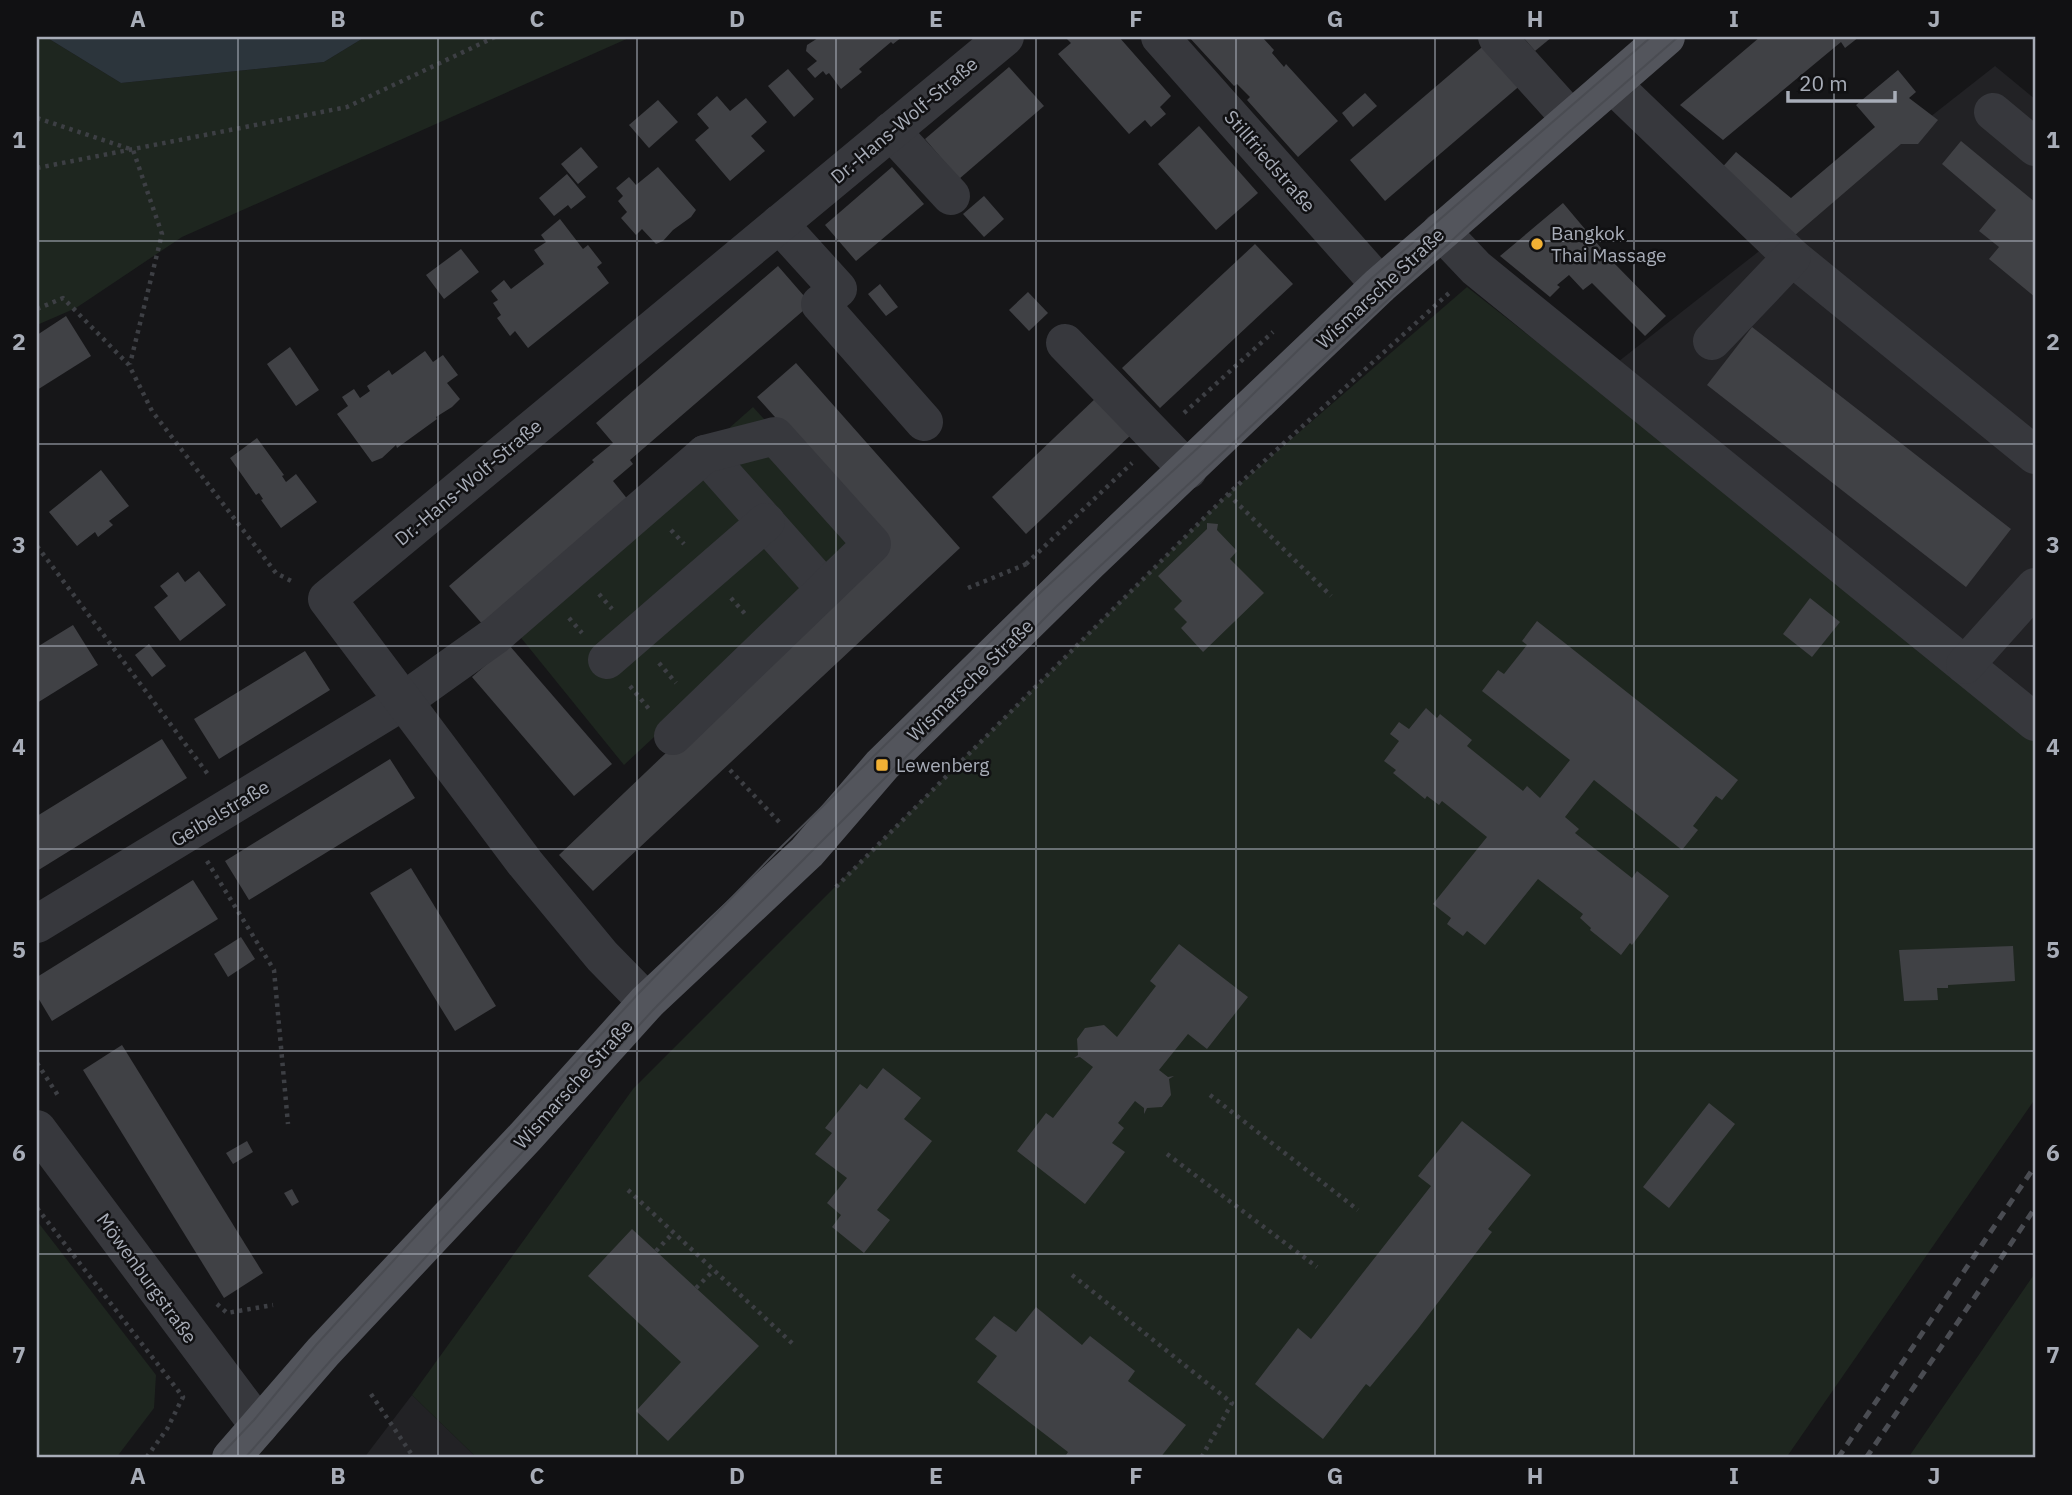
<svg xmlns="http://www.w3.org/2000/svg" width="2072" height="1495" viewBox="0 0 2072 1495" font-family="'IBM Plex Sans',sans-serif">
<rect width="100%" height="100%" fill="#161618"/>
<g fill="#222225">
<polygon points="1995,66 2035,99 2035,701 1614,365"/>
<polygon points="412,1395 477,1458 364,1458"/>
</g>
<g fill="#1e261f">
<polygon points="37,37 46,37 121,83 324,62 365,37 631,37 182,237 76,308 37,325"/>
<polygon points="1467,287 2035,733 2035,1099 1786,1458 477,1458 412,1395 633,1089 1228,494"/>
<polygon points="753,407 871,535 624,765 509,623"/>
<polygon points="37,1221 156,1375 154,1408 116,1458 37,1457"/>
<polygon points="2035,1273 2035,1458 1908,1458"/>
</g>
<polygon fill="#2c353c" points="46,37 365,37 324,62 121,83"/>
<g fill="#404145">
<polygon points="817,37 902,37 893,44 891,42 859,69 862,72 841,89 829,73 826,75 823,71 815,78 807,69 817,61 806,51 807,45 818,38"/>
<polygon points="1065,37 1119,37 1171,96 1160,107 1166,114 1151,127 1145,120 1129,134 1058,54 1071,43"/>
<polygon points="1189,37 1262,37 1274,50 1272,53 1284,67 1286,64 1338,121 1298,157 1247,100 1250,97 1237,84 1234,86"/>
<polygon points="1523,37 1552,37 1535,51"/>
<polygon points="1760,37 1859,37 1845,48 1841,42 1723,140 1680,105"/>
<polygon points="1488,42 1523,83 1385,201 1350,160"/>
<polygon points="1009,67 1044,106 959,179 925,139"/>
<polygon points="788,69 814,99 794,117 768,86"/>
<polygon points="1898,70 1916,92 1909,98 1938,120 1918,144 1901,144 1794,236 1718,172 1736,152 1791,198 1875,127 1856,105"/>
<polygon points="1365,93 1377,106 1353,127 1342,113"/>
<polygon points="717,96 730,111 746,98 767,122 751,136 765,151 730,181 695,140 709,128 697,114"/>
<polygon points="658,100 678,122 649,148 629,125"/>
<polygon points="1199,126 1258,193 1216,230 1158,164"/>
<polygon points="1961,141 2035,202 2035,297 1989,259 1999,247 1979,231 1996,210 1942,164"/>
<polygon points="581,147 598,167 578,184 561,164"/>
<polygon points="658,167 696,210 691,217 673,230 663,241 656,244 642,229 636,235 621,218 627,212 618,201 623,196 616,188 629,177 636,185"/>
<polygon points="892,167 924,204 856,261 825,225"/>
<polygon points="567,174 586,197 571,209 568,205 554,216 539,198"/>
<polygon points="984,196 1004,219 984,237 963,214"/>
<polygon points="1563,203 1612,261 1666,316 1645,336 1592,283 1583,290 1569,275 1557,285 1560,287 1550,297 1500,256"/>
<polygon points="560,219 583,249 588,245 602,263 597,267 609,283 528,348 515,331 510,336 497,318 501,315 493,303 498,300 491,291 504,280 511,289 544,264 534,250 546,242 541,235"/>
<polygon points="1255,244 1293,284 1160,408 1122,368"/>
<polygon points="461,249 479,272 444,299 426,275"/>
<polygon points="778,266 811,304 630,460 633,464 613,481 629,501 484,626 449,586 594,462 592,460 613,443 596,423"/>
<polygon points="880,284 898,307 886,316 868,294"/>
<polygon points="1028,292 1048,313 1029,331 1009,310"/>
<polygon points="66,316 91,356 37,390 37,335"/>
<polygon points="1752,327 2011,529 1966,587 1707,385"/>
<polygon points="290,347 319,390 296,406 267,364"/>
<polygon points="425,351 433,362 443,355 458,375 447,383 460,399 452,407 436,417 437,419 397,448 396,445 382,458 372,462 337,414 348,406 342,397 354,389 360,398 370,391 367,386 389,370 392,375"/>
<polygon points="796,363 960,548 593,891 559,855 863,565 868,521 757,397"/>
<polygon points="1098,396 1133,433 1026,534 992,497"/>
<polygon points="257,438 284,475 282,476 286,482 296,474 317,502 281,528 261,500 263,499 259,493 256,495 230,458"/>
<polygon points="101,470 129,506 109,521 113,525 98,537 95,532 77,546 49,512"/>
<polygon points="1207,523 1218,524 1217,530 1237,551 1230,559 1264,593 1203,652 1181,628 1187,622 1174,609 1182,601 1158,576 1207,529"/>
<polygon points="199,571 226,605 180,641 154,607 168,596 160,586 178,572 185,582"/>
<polygon points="1810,598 1840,622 1812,657 1783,634"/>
<polygon points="1537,621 1738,780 1722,800 1716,796 1693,826 1698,830 1682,850 1594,780 1565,817 1579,829 1575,833 1632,878 1637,871 1669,896 1632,945 1630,943 1621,955 1590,930 1591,928 1580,918 1583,914 1538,879 1485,945 1467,931 1463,936 1447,924 1451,918 1433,904 1487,837 1442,801 1439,805 1427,796 1425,799 1393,773 1396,770 1384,761 1399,741 1390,734 1399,722 1409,729 1426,708 1437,718 1440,714 1472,740 1467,746 1523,791 1527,786 1540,798 1570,760 1482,691 1498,670 1504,674 1527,645 1522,641"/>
<polygon points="73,625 98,665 37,703 37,647"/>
<polygon points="149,644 166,666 152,677 135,655"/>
<polygon points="509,645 612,764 574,796 472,677"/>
<polygon points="305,651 330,690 219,759 194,719"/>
<polygon points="162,739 187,778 37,871 37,816"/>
<polygon points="390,759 415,798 249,900 225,861"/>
<polygon points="411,868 496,1006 455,1031 370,893"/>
<polygon points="193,880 218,919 52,1021 37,996 37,977"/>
<polygon points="241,937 255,959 228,977 214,954"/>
<polygon points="1179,944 1248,997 1207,1049 1188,1034 1159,1070 1168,1077 1174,1076 1169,1079 1171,1095 1162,1107 1147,1108 1144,1114 1144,1108 1135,1101 1118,1123 1124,1128 1112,1143 1125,1152 1085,1204 1017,1151 1046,1113 1053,1118 1093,1067 1080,1057 1074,1058 1078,1055 1077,1039 1085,1028 1104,1025 1117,1037 1156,986 1150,981"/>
<polygon points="2013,946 2015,981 1948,985 1948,988 1937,988 1938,1000 1904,1001 1899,950"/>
<polygon points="122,1045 263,1273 224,1298 83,1070"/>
<polygon points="883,1068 921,1098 904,1119 932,1141 877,1210 890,1220 864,1253 832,1227 841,1215 827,1203 847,1178 815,1154 832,1133 825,1128 860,1084 867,1089"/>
<polygon points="1709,1103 1735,1124 1669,1208 1643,1187"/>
<polygon points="1462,1121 1531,1175 1488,1229 1492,1232 1417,1330 1370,1387 1366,1384 1323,1439 1255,1384 1298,1328 1311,1339 1431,1186 1418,1176"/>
<polygon points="247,1141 253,1152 233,1164 226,1153"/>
<polygon points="292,1189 299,1202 292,1206 284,1193"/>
<polygon points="632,1229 759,1346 668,1441 636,1411 681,1362 588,1276"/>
<polygon points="1036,1307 1082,1345 1090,1336 1135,1371 1128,1381 1186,1425 1160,1458 1070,1458 1066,1455 1068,1452 977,1382 997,1356 975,1339 994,1316 1016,1332"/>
</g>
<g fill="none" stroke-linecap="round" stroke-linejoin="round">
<g stroke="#3d3f44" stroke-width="4.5" stroke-dasharray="3.5 5" stroke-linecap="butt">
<polyline points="37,118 133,150 162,234 130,364"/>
<polyline points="37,168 347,107 495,37"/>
<polyline points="37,309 63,298 129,365 152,411 276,573 295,583"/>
<polyline points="1184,413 1273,332"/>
<polyline points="1228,494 1331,596"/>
<polyline points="671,530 684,544"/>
<polyline points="37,546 210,777"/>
<polyline points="1026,564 1132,463"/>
<polyline points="968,588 1029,563"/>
<polyline points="599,594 612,609"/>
<polyline points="731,598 746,615"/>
<polyline points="569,618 582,633"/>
<polyline points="659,663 676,683"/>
<polyline points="630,686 649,709"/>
<polyline points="730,770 782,825"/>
<polyline points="207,861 274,970 288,1124"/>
<polyline points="836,887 1228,494 1449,293"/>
<polyline points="37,1063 59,1097"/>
<polyline points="1210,1095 1358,1210"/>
<polyline points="1167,1154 1317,1267"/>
<polyline points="628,1190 794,1345"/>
<polyline points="37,1208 183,1397 167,1429 146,1458"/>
<polyline points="656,1251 673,1233"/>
<polyline points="1072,1275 1232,1403 1201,1458"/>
<polyline points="696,1288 714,1270"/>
<polyline points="217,1304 227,1313 273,1305"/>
<polyline points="371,1394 414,1458"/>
</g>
<g stroke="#37383d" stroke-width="38">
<polyline points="1160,37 1380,285"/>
<polyline points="1497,37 1571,119"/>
<polyline points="1612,84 1792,257 2035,455"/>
<polyline points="1993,112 2035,147"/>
<polyline points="891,131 951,196"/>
<polyline points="779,224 838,289 820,304 924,422"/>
<polyline points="1441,231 1476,268 2035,722"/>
<polyline points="1712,341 1792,257"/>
<polyline points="1065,343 1188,470"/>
<polyline points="705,454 825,589"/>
<polyline points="607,660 766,522"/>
<polyline points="1965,665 2035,587"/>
<polyline points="37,924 402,702 496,635 705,454 775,436 872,544 673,736"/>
<polyline points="647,1002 602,956 525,863 327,599 1005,37"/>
<polyline points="37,1129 259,1426"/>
</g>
<polyline stroke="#53555c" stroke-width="38" points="231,1458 323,1352 526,1136 647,1002 807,852 882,765 1088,563 1380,285 1666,37"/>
<g stroke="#4a4c52" stroke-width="2">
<polyline points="218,1458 254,1420 316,1345 638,994 775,853 1042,591 1200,446 1373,277 1651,37"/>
<polyline points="245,1458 332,1359 654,1009 1057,606 1569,132 1678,37"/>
</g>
<g stroke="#4a4c52" stroke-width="5" stroke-dasharray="9 7" stroke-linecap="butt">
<polyline points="1838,1458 2035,1166"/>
<polyline points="1866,1458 2035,1208"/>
</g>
</g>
<path fill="none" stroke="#a8adb8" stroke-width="2" stroke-opacity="0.55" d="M 238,37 L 238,1458M 438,37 L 438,1458M 637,37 L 637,1458M 836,37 L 836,1458M 1036,37 L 1036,1458M 1236,37 L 1236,1458M 1435,37 L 1435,1458M 1634,37 L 1634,1458M 1834,37 L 1834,1458M 37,241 L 2035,241M 37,444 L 2035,444M 37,646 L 2035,646M 37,849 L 2035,849M 37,1051 L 2035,1051M 37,1254 L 2035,1254"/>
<g fill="#f2b134" stroke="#111113" stroke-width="2.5">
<circle cx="1537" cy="244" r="7"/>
<rect x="875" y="758" width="14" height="14" rx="3.5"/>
</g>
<g text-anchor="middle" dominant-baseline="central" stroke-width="5" stroke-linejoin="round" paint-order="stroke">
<g font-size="19" fill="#a8adb8" stroke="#111113">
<text transform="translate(904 120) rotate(-40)">Dr.-Hans-Wolf-Straße</text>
<text transform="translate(1270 161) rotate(49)">Stillfriedstraße</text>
<text transform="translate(1380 288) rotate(-43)">Wismarsche Straße</text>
<text transform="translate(468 482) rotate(-40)">Dr.-Hans-Wolf-Straße</text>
<text transform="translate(970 680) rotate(-44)">Wismarsche Straße</text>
<text transform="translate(220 813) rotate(-31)">Geibelstraße</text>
<text transform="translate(573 1084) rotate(-48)">Wismarsche Straße</text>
<text transform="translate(147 1278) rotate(54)">Möwenburgstraße</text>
</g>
<g font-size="19" fill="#a8adb8" stroke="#111113" text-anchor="start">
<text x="1551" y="233">Bangkok<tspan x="1551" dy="22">Thai Massage</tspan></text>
<text x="896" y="765">Lewenberg</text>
</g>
</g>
<rect width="2072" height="1495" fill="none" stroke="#111113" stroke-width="77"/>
<path d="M1788 91v10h107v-10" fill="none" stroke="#a8adb8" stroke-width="3.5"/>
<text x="1799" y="91" font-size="21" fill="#a8adb8" stroke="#111113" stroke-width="5" paint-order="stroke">20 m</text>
<rect x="38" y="38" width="1996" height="1418" fill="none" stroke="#a8adb8" stroke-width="2.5"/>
<g font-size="23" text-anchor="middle" font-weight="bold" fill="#a8adb8">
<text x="138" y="27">A</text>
<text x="338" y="27">B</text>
<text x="537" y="27">C</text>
<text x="737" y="27">D</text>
<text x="936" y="27">E</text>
<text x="1136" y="27">F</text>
<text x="1335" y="27">G</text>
<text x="1535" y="27">H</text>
<text x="1734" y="27">I</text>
<text x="1934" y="27">J</text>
<text x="19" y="148">1</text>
<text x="2053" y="148">1</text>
<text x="19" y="350">2</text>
<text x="2053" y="350">2</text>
<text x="19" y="553">3</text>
<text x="2053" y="553">3</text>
<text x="19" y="755">4</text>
<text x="2053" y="755">4</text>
<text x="19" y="958">5</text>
<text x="2053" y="958">5</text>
<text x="19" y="1161">6</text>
<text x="2053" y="1161">6</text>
<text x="19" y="1363">7</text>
<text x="2053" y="1363">7</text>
<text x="138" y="1484">A</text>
<text x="338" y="1484">B</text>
<text x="537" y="1484">C</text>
<text x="737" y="1484">D</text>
<text x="936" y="1484">E</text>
<text x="1136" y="1484">F</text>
<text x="1335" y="1484">G</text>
<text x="1535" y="1484">H</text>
<text x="1734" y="1484">I</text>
<text x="1934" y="1484">J</text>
</g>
</svg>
